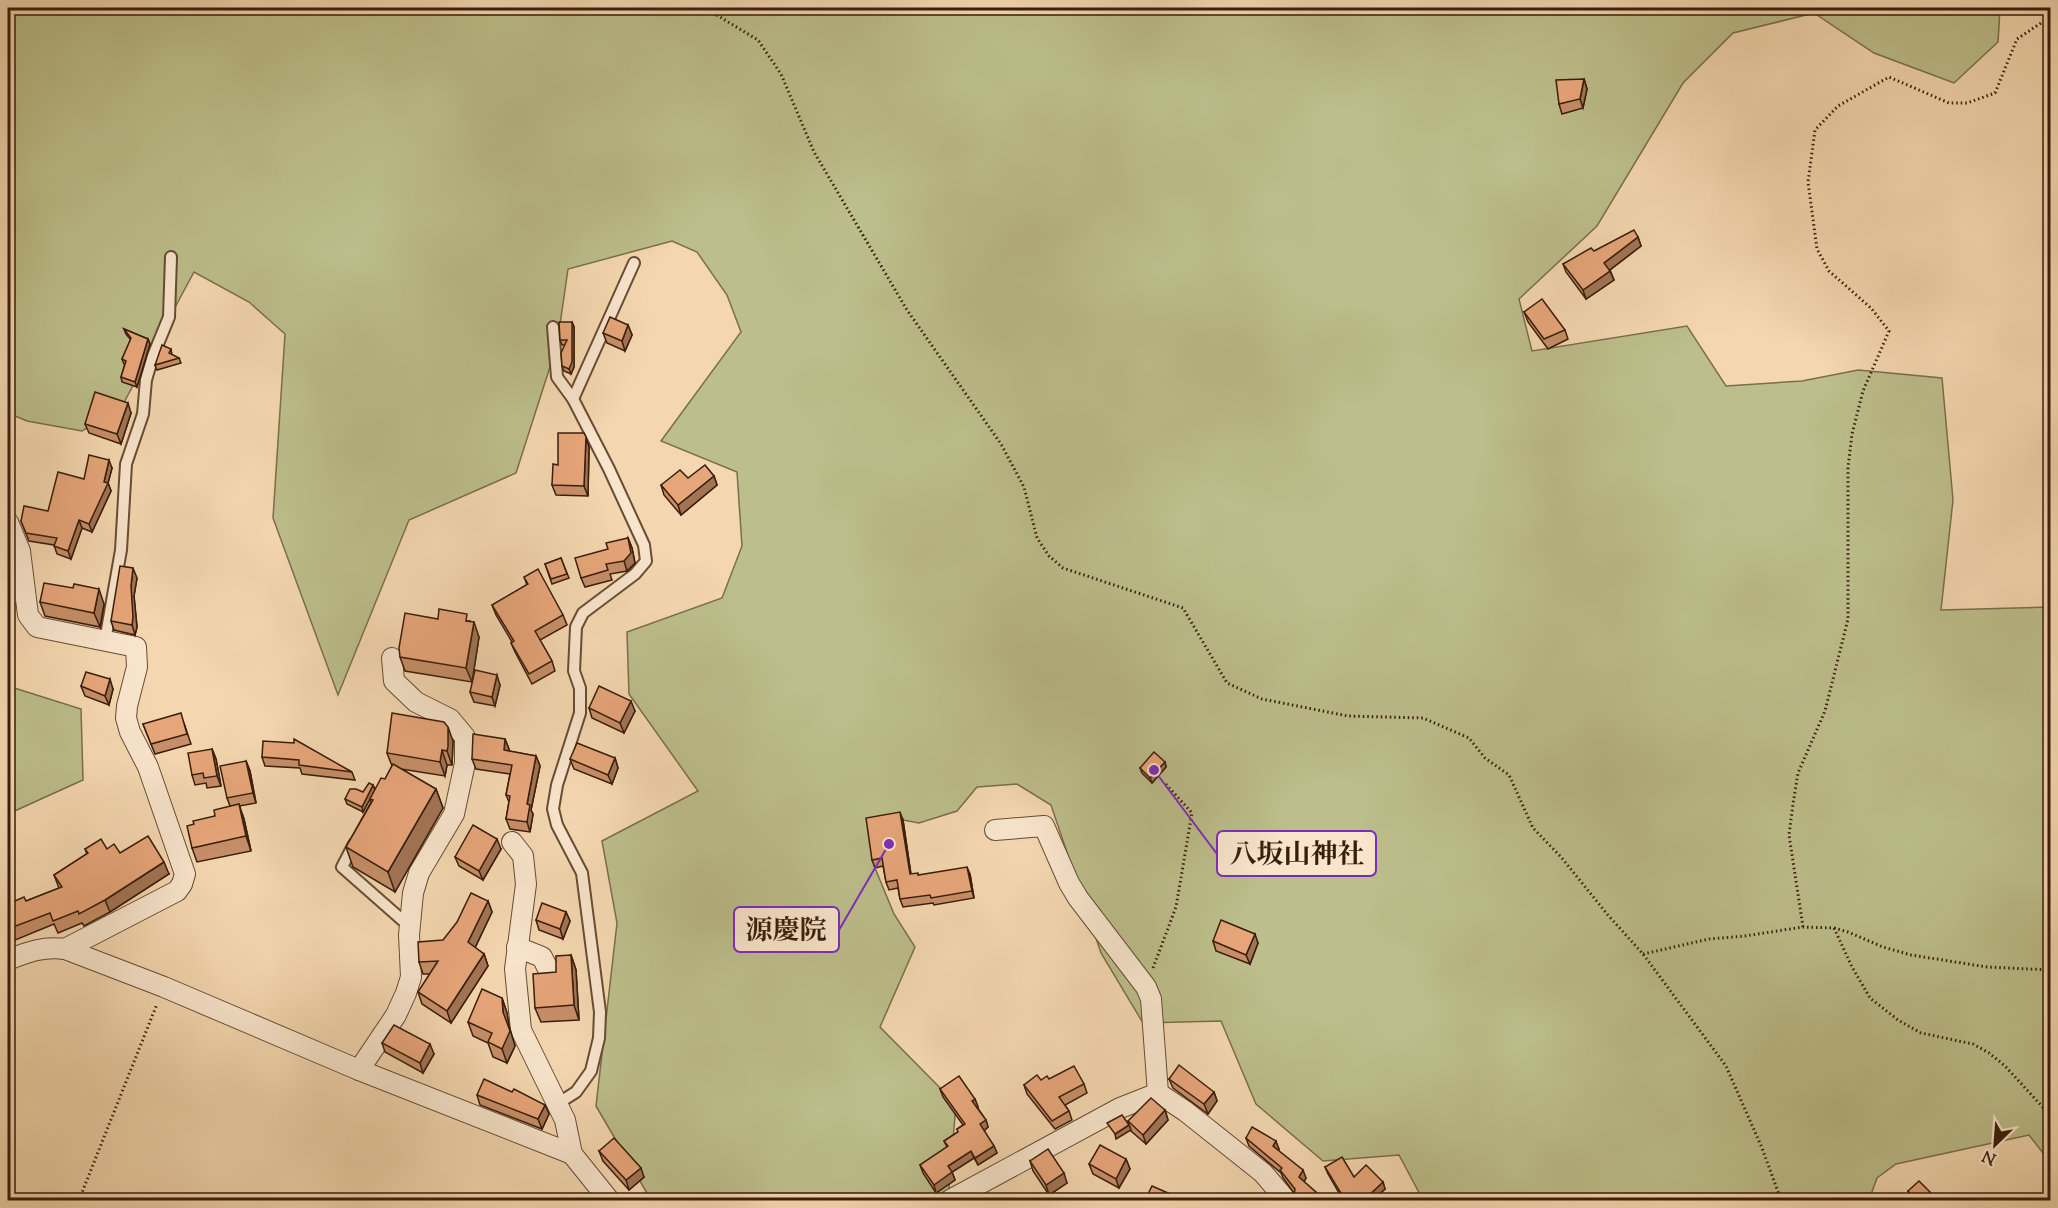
<svg xmlns="http://www.w3.org/2000/svg" width="2058" height="1208" viewBox="0 0 2058 1208" font-family="'Sorts Mill Goudy','Noto Serif JP',serif">
<rect width="100%" height="100%" fill="#f4d7b0"/>
<filter id="stains"><feTurbulence type="fractalNoise" baseFrequency=".00333" numOctaves="4"/><feColorMatrix values="0 0 0 0 .2 0 0 0 0 .09 0 0 0 0 .02 0 0 0 .5 -.17"/></filter>
<radialGradient id="worn" r=".72"><stop offset=".6" stop-color="#630" stop-opacity="0"/><stop offset="1" stop-color="#630" stop-opacity=".3"/></radialGradient>
<g fill="#bcbe8b" stroke="#7a6e4b" stroke-width="1.5">
<polygon points="8,8 2000,8 1998,42 1954,83 1874,53 1814,13 1733,33 1683,83 1597,226 1519,299 1532,351 1687,326 1726,386 1802,381 1858,370 1942,378 1953,500 1941,610 2050,607 2050,1162 2029,1135 1896,1164 1877,1178 1869,1200 1423,1200 1399,1155 1323,1161 1256,1104 1221,1021 1143,1023 1101,953 1051,805 1017,784 977,787 957,811 919,823 903,820 869,826 875,868 894,914 915,947 880,1027 956,1104 948,1200 651,1200 596,1106 617,923 602,841 698,791 629,694 627,632 722,598 742,546 737,472 661,441 741,332 727,295 697,252 672,241 568,269 557,345 516,473 409,520 338,695 273,518 285,334 249,302 194,272 121,408 82,431 27,421 8,413"/>
<polygon points="8,686 81,709 83,780 8,814"/>
</g>
<g fill="none" stroke-linecap="round" stroke-linejoin="round">
<g stroke="#684c34" stroke-width="14">
<g id="lane">
<polyline points="553,327 557,377 573,399 609,469 644,545 646,561 635,574 583,613 576,627 574,671 580,688 580,713 557,785 553,809 557,825 582,873 600,1012 599,1038 591,1071 576,1092 557,1104"/>
<polyline points="573,399 634,263"/>
<polyline points="105,641 121,550 126,464 143,414 146,380 153,356 169,317 171,257"/>
<polyline points="354,844 342,867 409,926"/>
</g>
</g>
<g stroke="#684c34" stroke-width="22">
<g id="street">
<polyline points="8,522 20,551 28,615 37,627 136,647 137,667 127,706 126,718 130,732 148,767 185,874 182,884 177,891 65,949"/>
<polyline points="8,596 12,553"/>
<polyline points="995,830 1044,826 1069,883 1078,898 1146,987 1151,999 1158,1093"/>
<polyline points="512,842 523,856 526,884 515,969 521,1030 565,1120 572,1154"/>
<polyline points="517,947 542,957 549,971"/>
<path d="M 8,960 C 27,952 44,946 65,949 L 164,987 L 359,1070 L 572,1154 L 609,1200"/>
<polyline points="359,1070 396,1015 406,993 411,977 409,935 413,893 419,873 454,814 465,763 465,737 450,719 416,702 394,681 392,658"/>
<polyline points="950,1200 1120,1108 1158,1093 1185,1111 1263,1173 1286,1200"/>
</g>
</g>
<g stroke="#391d0b" stroke-width="3" stroke-dasharray="1.5 3" stroke-linecap="butt">
<polyline points="705,8 758,40 781,74 814,152 907,310 1001,444 1024,487 1037,538 1049,556 1063,568 1183,608 1227,683 1262,699 1348,716 1423,718 1469,738 1485,758 1509,775 1533,828 1561,857 1607,914 1643,954 1726,1066 1762,1148 1781,1200"/>
<polyline points="1803,927 1789,835 1793,804 1798,773 1825,711 1848,619 1848,468 1852,434 1863,391 1889,331 1871,308 1829,271 1817,249 1808,182 1815,130 1838,106 1889,77 1949,103 1967,103 1995,93 2017,39 2050,17"/>
<polyline points="1834,928 1852,967 1870,998 1898,1020 1921,1033 1973,1044 1989,1053 2005,1066 2050,1115"/>
<polyline points="1643,954 1709,939 1745,936 1803,927 1834,928 1848,932 1883,947 1911,955 1987,967 2050,970"/>
<polyline points="1153,968 1176,907 1192,813 1164,782"/>
<polyline points="79,1200 157,1004"/>
</g>
<use href="#lane" stroke="#f8e5cc" stroke-width="10"/>
<use href="#street" stroke="#f8e5cc" stroke-width="20"/>
</g>
<g fill="#c78f69" stroke="#391d0b" stroke-width="1.5">
<polygon points="1584,79 1587,89 1583,108 1562,114 1559,104"/>
<polygon points="1638,237 1641,246 1610,270 1614,280 1586,299 1566,272 1563,264 1594,251"/>
<polygon points="1524,312 1565,330 1568,339 1548,349 1528,322"/>
<polygon points="572,322 574,327 574,367 571,374 564,371 562,366 565,345 562,345 560,340"/>
<polygon points="628,325 632,335 625,351 607,343 603,333"/>
<polygon points="124,329 148,339 150,344 137,387 122,382 121,377 125,364 124,364 122,359 131,340 126,334"/>
<polygon points="171,349 172,355 179,358 181,363 157,370 155,365"/>
<polygon points="131,413 121,444 89,433 85,424"/>
<polygon points="589,447 588,496 556,495 552,485 558,465"/>
<polygon points="112,468 108,483 111,491 92,532 82,528 71,559 57,554 54,545 29,541 21,521 48,511 84,479"/>
<polygon points="714,476 717,485 681,515 664,495 661,485 688,478"/>
<polygon points="628,538 632,548 635,563 627,571 610,574 612,580 585,587 581,578 608,549"/>
<polygon points="561,558 569,578 552,584 545,564"/>
<polygon points="524,577 563,615 567,625 540,640 552,661 555,671 532,684 515,652 511,643 512,642 496,615 492,605 527,585"/>
<polygon points="137,578 134,596 137,627 135,635 114,630 111,621"/>
<polygon points="40,602 104,604 100,627 45,616"/>
<polygon points="438,619 470,621 479,637 472,682 405,671 400,657"/>
<polygon points="500,685 495,706 474,702 470,692"/>
<polygon points="81,686 113,689 109,705 85,696"/>
<polygon points="589,708 635,711 624,733 592,718"/>
<polygon points="184,723 191,744 155,754 143,724"/>
<polygon points="505,739 509,749 509,751 536,756 540,766 531,810 533,814 530,832 510,829 506,819 509,802 506,795 510,774 476,769 472,759"/>
<polygon points="453,741 452,765 447,765 445,776 401,769 436,789 443,808 395,892 353,867 346,847 371,802 370,799 363,812 347,804 345,799 363,792 373,785 375,789 385,779 392,766 387,753"/>
<polygon points="294,743 352,772 355,780 302,774 300,768 265,766 262,757"/>
<polygon points="212,749 216,759 221,786 207,788 206,783 195,785 192,775"/>
<polygon points="615,758 618,768 612,784 574,769 570,759"/>
<polygon points="246,761 250,771 256,803 239,806 244,819 251,851 197,862 192,848 194,824 215,816 230,806 227,798"/>
<polygon points="1165,762 1166,767 1152,783 1142,773 1140,768"/>
<polygon points="903,820 911,874 919,875 970,874 974,898 934,905 933,903 903,907 900,899 898,888 889,890 886,882 883,866 875,868 872,860"/>
<polygon points="85,849 107,849 120,853 169,874 110,912 84,926 82,923 58,933 54,924 8,943 8,904 26,901 59,888 54,875 87,854"/>
<polygon points="501,849 483,880 459,866 455,857"/>
<polygon points="488,901 492,912 475,948 484,954 488,966 451,1023 422,1004 418,992 430,974 423,974 419,962"/>
<polygon points="566,912 570,921 563,939 539,930 536,920"/>
<polygon points="1213,941 1258,943 1250,964 1216,951"/>
<polygon points="571,955 576,970 579,1020 541,1022 535,1008 556,972"/>
<polygon points="502,998 507,1013 509,1026 515,1046 507,1063 493,1057 488,1043 473,1036 468,1022"/>
<polygon points="382,1043 434,1054 423,1073 385,1052"/>
<polygon points="1049,1079 1084,1084 1087,1093 1065,1105 1069,1111 1072,1120 1055,1129 1027,1094 1024,1085"/>
<polygon points="1169,1079 1214,1092 1217,1101 1208,1114 1173,1088"/>
<polygon points="940,1089 975,1099 978,1107 977,1107 986,1120 988,1127 984,1131 994,1146 997,1153 978,1165 974,1158 952,1172 955,1180 936,1193 923,1173 920,1165 947,1147 944,1141 958,1132 957,1129 963,1125 943,1097"/>
<polygon points="512,1092 545,1105 549,1114 542,1129 480,1105 477,1095"/>
<polygon points="1165,1110 1168,1120 1146,1144 1131,1131 1128,1121"/>
<polygon points="1246,1138 1279,1149 1278,1151 1306,1178 1304,1182 1325,1200 1296,1200 1294,1193 1283,1178 1281,1173 1249,1146"/>
<polygon points="599,1151 644,1177 629,1190 603,1161"/>
<polygon points="1126,1159 1130,1169 1119,1188 1093,1174 1089,1164"/>
<polygon points="1030,1161 1067,1183 1049,1195 1033,1171"/>
<polygon points="1325,1167 1354,1177 1383,1182 1385,1189 1373,1200 1343,1200 1328,1174"/>
<polygon points="1908,1191 1933,1195 1935,1200 1912,1200"/>
</g>
<g fill="#a27455" stroke="#391d0b" stroke-width="1.5">
<polygon points="1584,79 1587,89 1583,108 1580,99"/>
<polygon points="1638,237 1641,246 1607,272 1604,263"/>
<polygon points="1610,271 1614,280 1586,299 1583,290"/>
<polygon points="572,322 574,327 574,367 571,374 569,369"/>
<polygon points="628,325 632,335 625,351 622,341"/>
<polygon points="148,339 150,344 137,387 135,382"/>
<polygon points="128,403 131,413 121,444 117,434"/>
<polygon points="586,437 589,447 588,496 584,486"/>
<polygon points="109,460 112,468 108,483 111,491 92,532 89,524 104,482"/>
<polygon points="714,476 717,485 681,515 678,505"/>
<polygon points="79,520 82,528 71,559 68,551"/>
<polygon points="628,538 632,548 635,563 627,571 624,561"/>
<polygon points="133,568 137,578 134,596 137,627 135,635 132,625 131,586"/>
<polygon points="99,589 104,604 100,627 94,613"/>
<polygon points="474,622 479,637 472,682 466,668"/>
<polygon points="497,675 500,685 495,706 492,697"/>
<polygon points="110,679 113,689 109,705 105,696"/>
<polygon points="631,701 635,711 624,733 620,723"/>
<polygon points="448,727 453,741 452,765 447,751"/>
<polygon points="505,739 509,749 507,760 504,750"/>
<polygon points="212,749 216,759 221,786 217,776"/>
<polygon points="442,750 447,765 445,776 440,762"/>
<polygon points="536,756 540,766 531,810 533,814 530,832 527,822 527,804"/>
<polygon points="615,758 618,768 612,784 608,775"/>
<polygon points="246,761 250,771 256,803 253,793"/>
<polygon points="1165,762 1166,767 1152,783 1150,778"/>
<polygon points="373,785 375,790 363,812 362,807"/>
<polygon points="436,789 443,808 395,892 388,872"/>
<polygon points="239,804 244,819 251,851 246,836"/>
<polygon points="900,812 903,820 912,882 910,874"/>
<polygon points="497,839 501,849 483,880 479,871"/>
<polygon points="164,862 169,874 110,912 105,900"/>
<polygon points="967,867 970,874 974,898 972,891"/>
<polygon points="488,901 492,912 472,954 468,942"/>
<polygon points="566,912 570,921 563,939 560,929"/>
<polygon points="1255,934 1258,943 1250,964 1246,955"/>
<polygon points="484,954 488,966 451,1023 447,1011"/>
<polygon points="571,955 576,970 579,1020 574,1005"/>
<polygon points="502,998 507,1013 509,1026 515,1046 507,1063 502,1049 503,1012"/>
<polygon points="430,1044 434,1054 423,1073 420,1063"/>
<polygon points="1214,1092 1217,1101 1208,1114 1204,1104"/>
<polygon points="975,1099 978,1107 975,1109 972,1101"/>
<polygon points="545,1105 549,1114 542,1129 538,1119"/>
<polygon points="1165,1110 1168,1120 1146,1144 1143,1135"/>
<polygon points="986,1120 988,1127 982,1132 980,1124"/>
<polygon points="1129,1125 1131,1130 1116,1139 1115,1134"/>
<polygon points="1276,1141 1279,1149 1276,1155 1273,1146"/>
<polygon points="994,1146 997,1153 978,1165 975,1158"/>
<polygon points="971,1151 974,1158 952,1172 955,1180 936,1193 934,1185 948,1166"/>
<polygon points="1126,1159 1130,1169 1119,1188 1116,1179"/>
<polygon points="641,1168 644,1177 629,1190 626,1180"/>
<polygon points="1303,1170 1306,1178 1302,1185 1299,1177"/>
<polygon points="1064,1173 1067,1183 1049,1195 1046,1185"/>
<polygon points="1383,1182 1385,1189 1373,1200 1366,1200 1365,1199"/>
<polygon points="1933,1195 1935,1200 1928,1200"/>
</g>
<g fill="#e7a67a" stroke="#391d0b" stroke-width="1.5">
<polygon points="1584,79 1580,99 1559,104 1556,80"/>
<polygon points="1634,230 1638,237 1604,263 1610,271 1583,290 1563,264 1591,248 1594,251"/>
<polygon points="1542,299 1565,330 1544,339 1524,312"/>
<polygon points="610,317 628,325 622,341 603,333"/>
<polygon points="559,322 572,322 572,362 569,369 562,366 561,353 567,340 560,340"/>
<polygon points="124,329 148,339 135,382 121,377 126,361 122,359 131,338"/>
<polygon points="162,345 171,349 169,353 179,358 155,365"/>
<polygon points="95,392 128,403 117,434 85,424"/>
<polygon points="558,433 584,433 586,437 584,486 552,485 553,464 558,465"/>
<polygon points="89,455 109,460 104,482 108,483 89,524 79,520 68,551 54,546 57,538 26,533 21,521 24,506 48,511 58,472 84,479"/>
<polygon points="705,465 714,476 678,505 661,485 680,470 688,478"/>
<polygon points="628,538 631,553 624,561 606,564 608,570 581,578 575,558 608,549 606,543"/>
<polygon points="561,558 567,574 551,579 545,564"/>
<polygon points="120,566 133,568 131,586 133,617 132,625 111,621"/>
<polygon points="538,569 563,615 535,631 552,661 529,674 511,643 514,641 492,605 528,584 524,577"/>
<polygon points="44,583 73,588 74,584 99,589 94,613 40,602"/>
<polygon points="439,609 467,614 466,621 474,622 466,668 400,657 399,648 405,613 438,619"/>
<polygon points="475,670 497,675 492,697 470,692"/>
<polygon points="86,672 110,679 105,696 81,686"/>
<polygon points="599,686 631,701 620,723 589,708"/>
<polygon points="181,713 187,734 151,744 143,724"/>
<polygon points="392,713 444,722 448,727 448,747 447,751 442,750 440,762 387,753"/>
<polygon points="473,734 505,739 504,750 536,756 527,804 530,805 527,822 506,819 510,796 506,795 512,765 472,759"/>
<polygon points="294,739 352,772 299,765 299,760 262,757 263,741 294,743"/>
<polygon points="577,743 615,758 608,775 570,759"/>
<polygon points="212,749 217,776 204,778 203,773 192,775 188,753"/>
<polygon points="1154,752 1165,762 1150,778 1140,768"/>
<polygon points="246,761 253,793 227,798 220,766"/>
<polygon points="393,764 436,789 388,872 346,847 373,800 370,799 381,778 385,779"/>
<polygon points="369,783 373,785 362,807 345,799 350,789 356,789 363,792"/>
<polygon points="239,804 246,836 192,848 187,826 194,824 193,821 215,816 214,810"/>
<polygon points="900,812 910,874 918,873 918,875 967,867 972,891 931,898 930,895 900,899 897,880 886,882 882,858 872,860 866,818"/>
<polygon points="473,825 497,839 479,871 455,857"/>
<polygon points="148,836 164,862 105,900 79,914 78,911 53,921 50,913 8,929 8,904 24,897 26,901 62,887 54,875 88,853 85,849 101,839 107,849 114,844 120,853"/>
<polygon points="471,893 488,901 468,942 484,954 447,1011 418,992 438,961 419,962 418,942 443,940 457,922"/>
<polygon points="542,903 566,912 560,929 536,920"/>
<polygon points="1221,920 1255,934 1246,955 1213,941"/>
<polygon points="571,955 574,1005 535,1008 533,974 556,972 556,956"/>
<polygon points="482,989 502,998 503,1012 510,1031 502,1049 488,1042 492,1033 468,1022"/>
<polygon points="394,1025 430,1044 420,1063 382,1043"/>
<polygon points="1179,1065 1214,1092 1204,1104 1169,1079"/>
<polygon points="1074,1066 1084,1084 1059,1097 1069,1111 1052,1121 1024,1085 1037,1075 1041,1080 1047,1076 1049,1079"/>
<polygon points="959,1076 975,1099 972,1101 986,1120 980,1124 994,1146 975,1158 971,1151 948,1166 952,1172 934,1185 920,1165 948,1146 944,1141 958,1132 957,1129 965,1124 940,1089"/>
<polygon points="484,1079 512,1092 514,1089 545,1105 538,1119 477,1095"/>
<polygon points="1151,1098 1165,1110 1143,1135 1128,1121"/>
<polygon points="1122,1115 1129,1125 1115,1134 1107,1123"/>
<polygon points="1252,1127 1276,1141 1273,1146 1303,1170 1299,1177 1325,1200 1301,1200 1294,1195 1295,1189 1280,1170 1282,1168 1246,1138"/>
<polygon points="614,1138 641,1168 626,1180 599,1151"/>
<polygon points="1100,1145 1126,1159 1116,1179 1089,1164"/>
<polygon points="1048,1149 1064,1173 1046,1185 1030,1161"/>
<polygon points="1342,1157 1354,1177 1366,1165 1383,1182 1365,1199 1367,1200 1345,1200 1325,1167"/>
<polygon points="1919,1181 1933,1195 1928,1200 1917,1200 1908,1191"/>
<polygon points="1152,1186 1184,1200 1145,1200"/>
</g>
<path fill="none" stroke="#7b2cbf" stroke-width="2" d="M1154 770L1217 854M889 844L839 930"/>
<g fill="#7b2cbf" stroke="#f8e5cc" stroke-width="2">
<circle cx="1154" cy="770" r="6"/>
<circle cx="889" cy="844" r="6"/>
</g>
<g fill="#f8e5cc" stroke="#7b2cbf" stroke-width="2">
<rect x="1217" y="831" width="159" height="45" rx="6"/>
<rect x="734" y="907" width="105" height="45" rx="6"/>
</g>
<g font-size="27" text-anchor="middle" font-weight="bold" fill="#391d0b">
<text x="1297" y="863">八坂山神社</text>
<text x="786" y="939">源慶院</text>
</g>
<rect width="2058" height="1208" fill="none" stroke="#f4d7b0" stroke-width="30"/>
<rect x="9" y="9" width="2040" height="1190" fill="none" stroke="#391d0b" stroke-width="3"/>
<rect x="15" y="15" width="2028" height="1178" fill="none" stroke="#391d0b" stroke-width="1.5"/>
<g transform="translate(1995 1145) rotate(205)" stroke="#f8e5cc" stroke-width="4.5" paint-order="stroke">
<path d="M0-4.5L10 22L0 15L-10 22Z" fill="#391d0b"/>
<text y="-9" font-size="16" font-weight="bold" text-anchor="middle" fill="#391d0b">N</text>
</g>
<rect width="100%" height="100%" filter="url(#stains)"/>
<rect width="100%" height="100%" fill="url(#worn)"/>
</svg>
